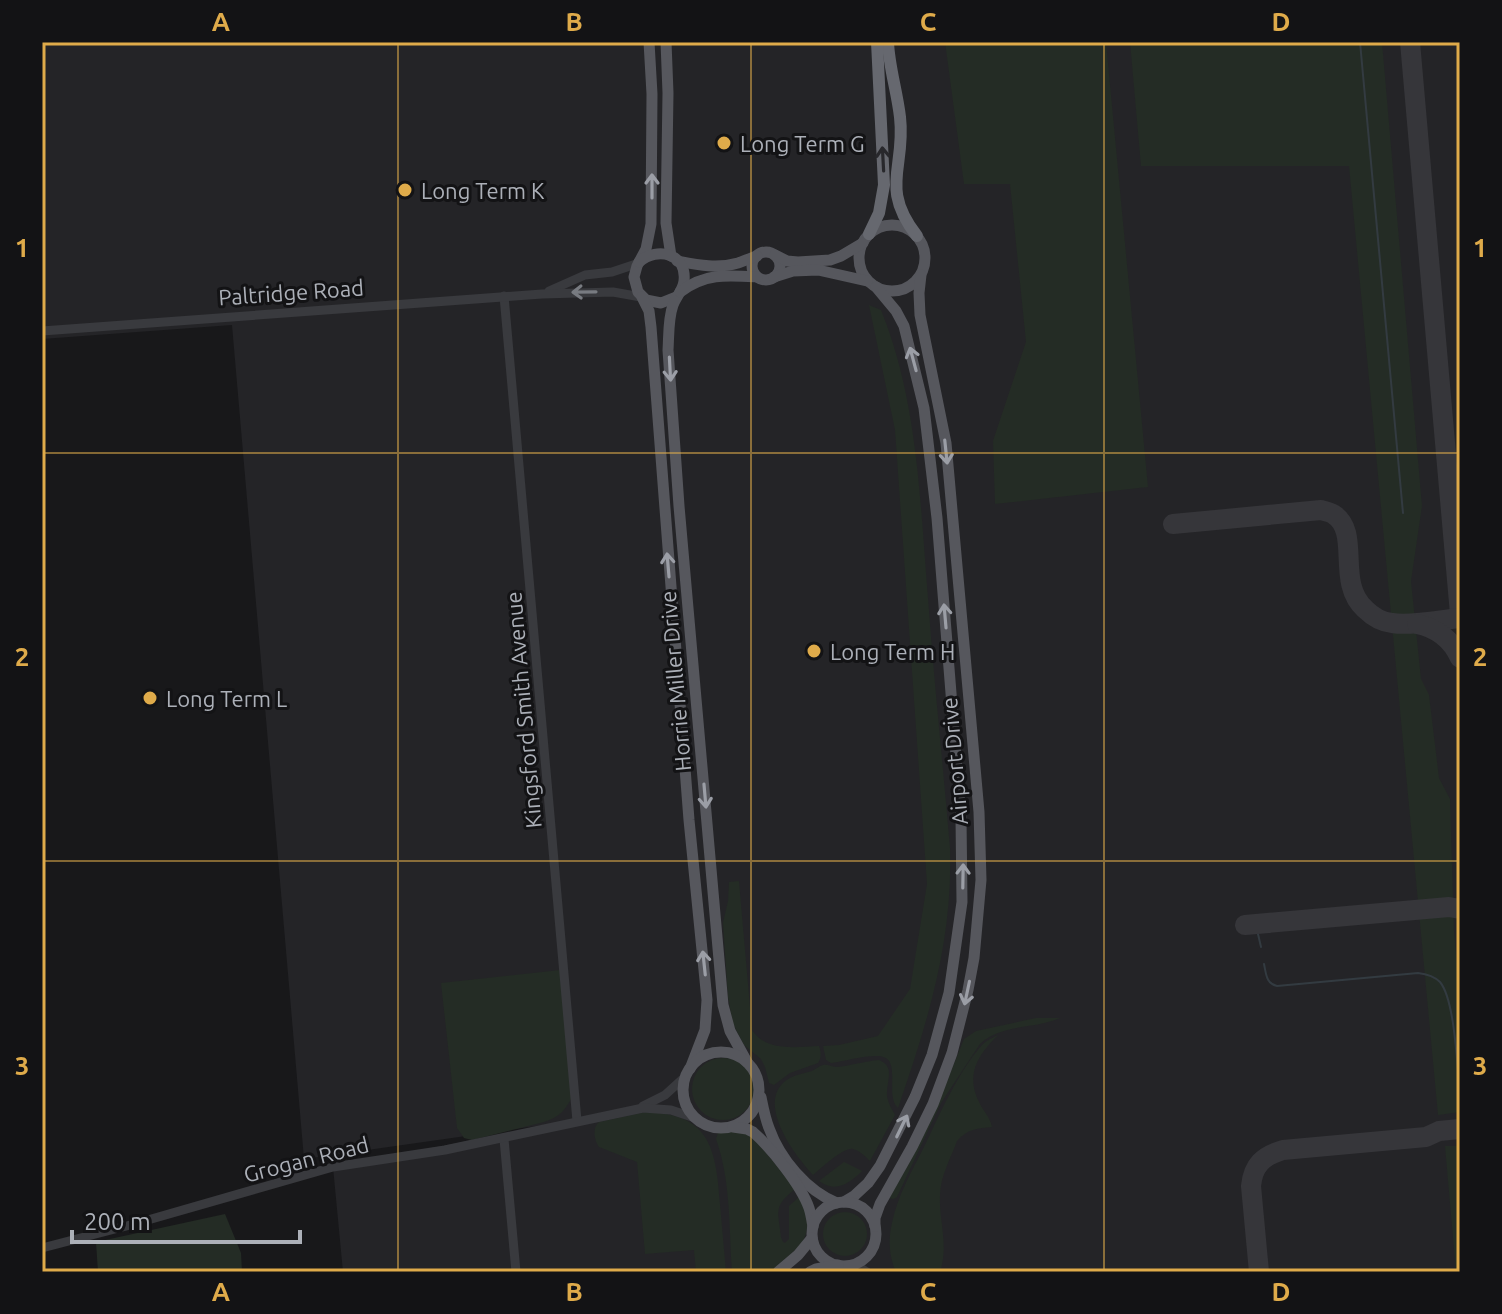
<svg xmlns="http://www.w3.org/2000/svg" width="1502" height="1314" viewBox="0 0 1502 1314" font-family="Ubuntu,sans-serif">
<rect width="100%" height="100%" fill="#18181a"/>
<polygon fill="#242427" points="42,42 1460,42 1460,1272 343,1272 333,1167 565,1122 304,1159 232,325 42,339"/>
<g fill="#242c25">
<polygon points="945,42 1106,42 1148,487 995,504 993,441 1026,342 1010,184 964,184"/>
<polygon points="1130,42 1382,42 1422,506 1411,581 1421,679 1429,695 1439,778 1450,799 1454,931 1460,1002 1460,1112 1438,1115 1349,166 1141,166"/>
<path d="M 869,305 L 881,310 C 918,401 920,502 928,598 C 934,681 943,765 950,848 C 953,941 928,1021 898,1108 C 883,1094 905,1055 876,1056 C 861,1056 846,1061 831,1063 L 826,1060 L 823,1046 L 839,1045 L 878,1036 L 910,989 L 927,884 L 895,430 Z"/>
<path d="M 739,881 L 752,1030 C 766,1052 796,1047 819,1046 C 821,1052 822,1057 818,1063 L 790,1073 L 774,1085 L 769,1083 L 765,1067 L 761,1059 L 744,1045 L 733,1024 L 728,997 L 723,923 L 728,901 L 729,882 Z"/>
<path d="M 560,970 L 572,1097 C 565,1111 559,1117 544,1122 L 472,1140 L 464,1138 L 457,1128 L 441,983 Z"/>
<path d="M 1036,1018 L 1060,1018 C 1036,1029 1000,1024 980,1044 L 941,1103 L 897,1197 L 893,1199 L 889,1198 L 918,1147 L 932,1118 L 964,1039 L 976,1031 Z"/>
<path d="M 998,1035 C 977,1056 965,1075 980,1104 C 984,1112 990,1117 992,1127 C 978,1128 967,1129 957,1141 C 951,1158 940,1176 940,1196 C 939,1221 949,1247 940,1272 L 896,1272 C 889,1256 888,1240 892,1223 C 898,1194 913,1169 926,1143 C 941,1111 959,1071 982,1045 C 987,1040 992,1038 998,1035 Z"/>
<circle cx="723" cy="1089" r="31"/>
<path d="M 879,1060 C 896,1067 886,1081 887,1096 C 888,1103 892,1109 895,1115 L 870,1161 C 866,1157 859,1150 853,1149 C 843,1147 821,1169 813,1175 C 796,1157 757,1106 784,1082 C 792,1075 802,1074 812,1071 C 816,1069 819,1066 823,1065 C 827,1064 832,1067 836,1067 C 850,1066 865,1061 879,1060 Z"/>
<path d="M 646,1112 C 710,1114 716,1148 720,1204 C 722,1227 724,1249 726,1272 L 696,1272 L 694,1250 L 645,1254 L 637,1162 L 599,1147 C 594,1140 592,1128 599,1122 Z"/>
<path d="M 726,1131 L 747,1134 L 756,1140 L 795,1189 C 773,1207 778,1210 781,1237 L 783,1242 L 785,1243 L 789,1239 L 789,1206 L 799,1197 C 812,1224 811,1239 786,1258 C 781,1262 776,1268 771,1271 C 764,1275 741,1272 732,1272 C 729,1229 731,1181 716,1139 L 718,1133 Z"/>
<polygon points="1445,1146 1460,1146 1460,1272 1456,1272"/>
<path d="M 844,1162 L 862,1171 C 849,1184 835,1193 819,1181 Z"/>
<circle cx="845" cy="1234" r="22"/>
<polygon points="225,1214 241,1253 242,1272 98,1272 96,1242"/>
</g>
<g fill="none" stroke-linecap="round" stroke-linejoin="round">
<g stroke="#333b41" stroke-width="2">
<polyline points="1360,42 1403,513"/>
<polyline points="1258,934 1261,947"/>
<path d="M 1264,964 C 1266,973 1266,984 1277,986 L 1418,973 C 1426,974 1434,976 1440,982 C 1455,1000 1457,1067 1460,1093"/>
</g>
<g stroke="#36363a" stroke-width="20">
<polyline points="1410,42 1460,614"/>
<path d="M 1173,524 L 1321,510 C 1325,511 1330,512 1333,514 C 1362,532 1335,582 1365,609 C 1373,617 1381,622 1392,623 C 1412,626 1440,620 1460,618"/>
<path d="M 1417,624 C 1437,628 1452,640 1460,658"/>
<polyline points="1245,925 1449,907 1460,909"/>
<path d="M 1259,1272 L 1251,1186 C 1253,1165 1263,1156 1283,1150 L 1426,1137 L 1439,1131 L 1460,1129"/>
</g>
<g stroke="#393a3e" stroke-width="9">
<polyline points="549,291 585,275 612,272 639,263"/>
<polyline points="504,296 577,1121"/>
<polyline points="42,331 542,294 613,292 641,297"/>
<polyline points="643,1106 665,1095 687,1075"/>
<polyline points="504,1139 516,1272"/>
<polyline points="42,1248 134,1224 333,1167 445,1150 643,1108 671,1110 695,1118"/>
<polyline points="849,1265 859,1267 867,1272"/>
</g>
<g stroke="#56575d" stroke-width="11">
<polyline points="649,42 652,94 651,224 646,249 637,266 634,277 638,292 646,300 661,303 676,297"/>
<polyline points="666,42 668,93 666,223 671,256"/>
<circle cx="892" cy="258" r="33"/>
<circle cx="766" cy="266" r="14"/>
<polyline points="775,255 787,261 798,262 830,260 841,256 863,243"/>
<path d="M 677,261 C 698,265 717,269 738,263 C 744,261 750,258 757,256"/>
<path d="M 639,262 C 658,246 687,254 684,281 C 683,290 676,297 673,305 C 668,319 669,335 668,350 L 679,506 L 723,1005 L 730,1031 L 747,1062"/>
<polyline points="774,277 793,271 818,270 867,281"/>
<path d="M 680,292 C 705,273 727,275 757,277"/>
<polyline points="642,297 649,311 651,327 689,820 707,1000 705,1030 690,1069"/>
<circle cx="721" cy="1090" r="38"/>
<path d="M 761,1097 C 763,1107 765,1118 769,1128 C 780,1159 807,1191 837,1203"/>
<path d="M 733,1127 L 747,1129 L 753,1132 C 771,1148 801,1185 809,1208 C 811,1214 812,1221 813,1227"/>
<polyline points="844,1202 854,1196 868,1183 880,1166 915,1097 932,1055 949,993 962,902 961,818 937,518 924,408 904,326 896,311 876,287"/>
<circle cx="844" cy="1234" r="32"/>
<polyline points="875,1226 875,1218 880,1204 912,1147 933,1104 952,1053 968,990 974,958 981,880 979,812 946,443 920,315 919,293 921,275"/>
<polyline points="778,1272 798,1255 812,1238"/>
<polyline points="810,1272 816,1269 838,1265"/>
</g>
<g stroke="#66686f" stroke-width="12">
<path d="M 888,42 C 889,67 897,91 900,117 C 906,168 879,187 917,236"/>
<polyline points="869,234 879,213 884,185 877,42"/>
</g>
</g>
<defs><path id="oneway-shaft" d="M-6 0H5M1.5-3L5.5 0L1.5 3" fill="none" stroke-width="1.6" stroke-linecap="round" stroke-linejoin="round" transform="scale(2)"/></defs>
<use stroke="#28282c" href="#oneway-shaft" transform="translate(883 159) rotate(-93)"/>
<g stroke="#9b9ea6">
<use href="#oneway-shaft" transform="translate(652 186) rotate(-90)"/>
<use href="#oneway-shaft" transform="translate(913 359) rotate(-105)"/>
<use href="#oneway-shaft" transform="translate(670 369) rotate(87)"/>
<use href="#oneway-shaft" transform="translate(946 452) rotate(84)"/>
<use href="#oneway-shaft" transform="translate(668 565) rotate(-95)"/>
<use href="#oneway-shaft" transform="translate(945 616) rotate(-95)"/>
<use href="#oneway-shaft" transform="translate(705 796) rotate(85)"/>
<use href="#oneway-shaft" transform="translate(963 876) rotate(-89)"/>
<use href="#oneway-shaft" transform="translate(704 963) rotate(-96)"/>
<use href="#oneway-shaft" transform="translate(967 993) rotate(102)"/>
<use href="#oneway-shaft" transform="translate(902 1126) rotate(-64)"/>
</g>
<use stroke="#787b81" href="#oneway-shaft" transform="translate(584 292) rotate(179)"/>
<path fill="none" stroke="#dfab4a" stroke-width="2" stroke-opacity="0.55" d="M 398,42 L 398,1272M 751,42 L 751,1272M 1104,42 L 1104,1272M 42,453 L 1460,453M 42,861 L 1460,861"/>
<g fill="#dfab4a" stroke="#131315" stroke-width="3">
<circle cx="724" cy="143" r="8"/>
<circle cx="405" cy="190" r="8"/>
<circle cx="814" cy="651" r="8"/>
<circle cx="150" cy="698" r="8"/>
</g>
<g text-anchor="middle" dominant-baseline="central" stroke-width="6" stroke-linejoin="round" paint-order="stroke">
<g font-size="22" fill="#acb0b8" stroke="#131315" text-anchor="start">
<text x="740" y="143">Long Term G</text>
<text x="421" y="190">Long Term K</text>
<text x="830" y="651">Long Term H</text>
<text x="166" y="698">Long Term L</text>
</g>
<g font-size="22" fill="#acb0b8" stroke="#131315">
<text transform="translate(291 292) rotate(-4)">Paltridge Road</text>
<text transform="translate(675 681) rotate(-95)">Horrie Miller Drive</text>
<text transform="translate(523 710) rotate(-95)">Kingsford Smith Avenue</text>
<text transform="translate(954 761) rotate(-95)">Airport Drive</text>
<text transform="translate(306 1159) rotate(-14)">Grogan Road</text>
</g>
</g>
<rect width="1502" height="1314" fill="none" stroke="#131315" stroke-width="88"/>
<path d="M72 1230v12h228v-12" fill="none" stroke="#acb0b8" stroke-width="4"/>
<text x="84" y="1230" font-size="24" fill="#acb0b8" stroke="#131315" stroke-width="6" paint-order="stroke">200 m</text>
<rect x="44" y="44" width="1414" height="1226" fill="none" stroke="#dfab4a" stroke-width="3"/>
<g font-size="26" text-anchor="middle" font-weight="bold" fill="#dfab4a">
<text x="221" y="31">A</text>
<text x="574" y="31">B</text>
<text x="928" y="31">C</text>
<text x="1281" y="31">D</text>
<text x="22" y="257">1</text>
<text x="1480" y="257">1</text>
<text x="22" y="666">2</text>
<text x="1480" y="666">2</text>
<text x="22" y="1075">3</text>
<text x="1480" y="1075">3</text>
<text x="221" y="1301">A</text>
<text x="574" y="1301">B</text>
<text x="928" y="1301">C</text>
<text x="1281" y="1301">D</text>
</g>
</svg>
